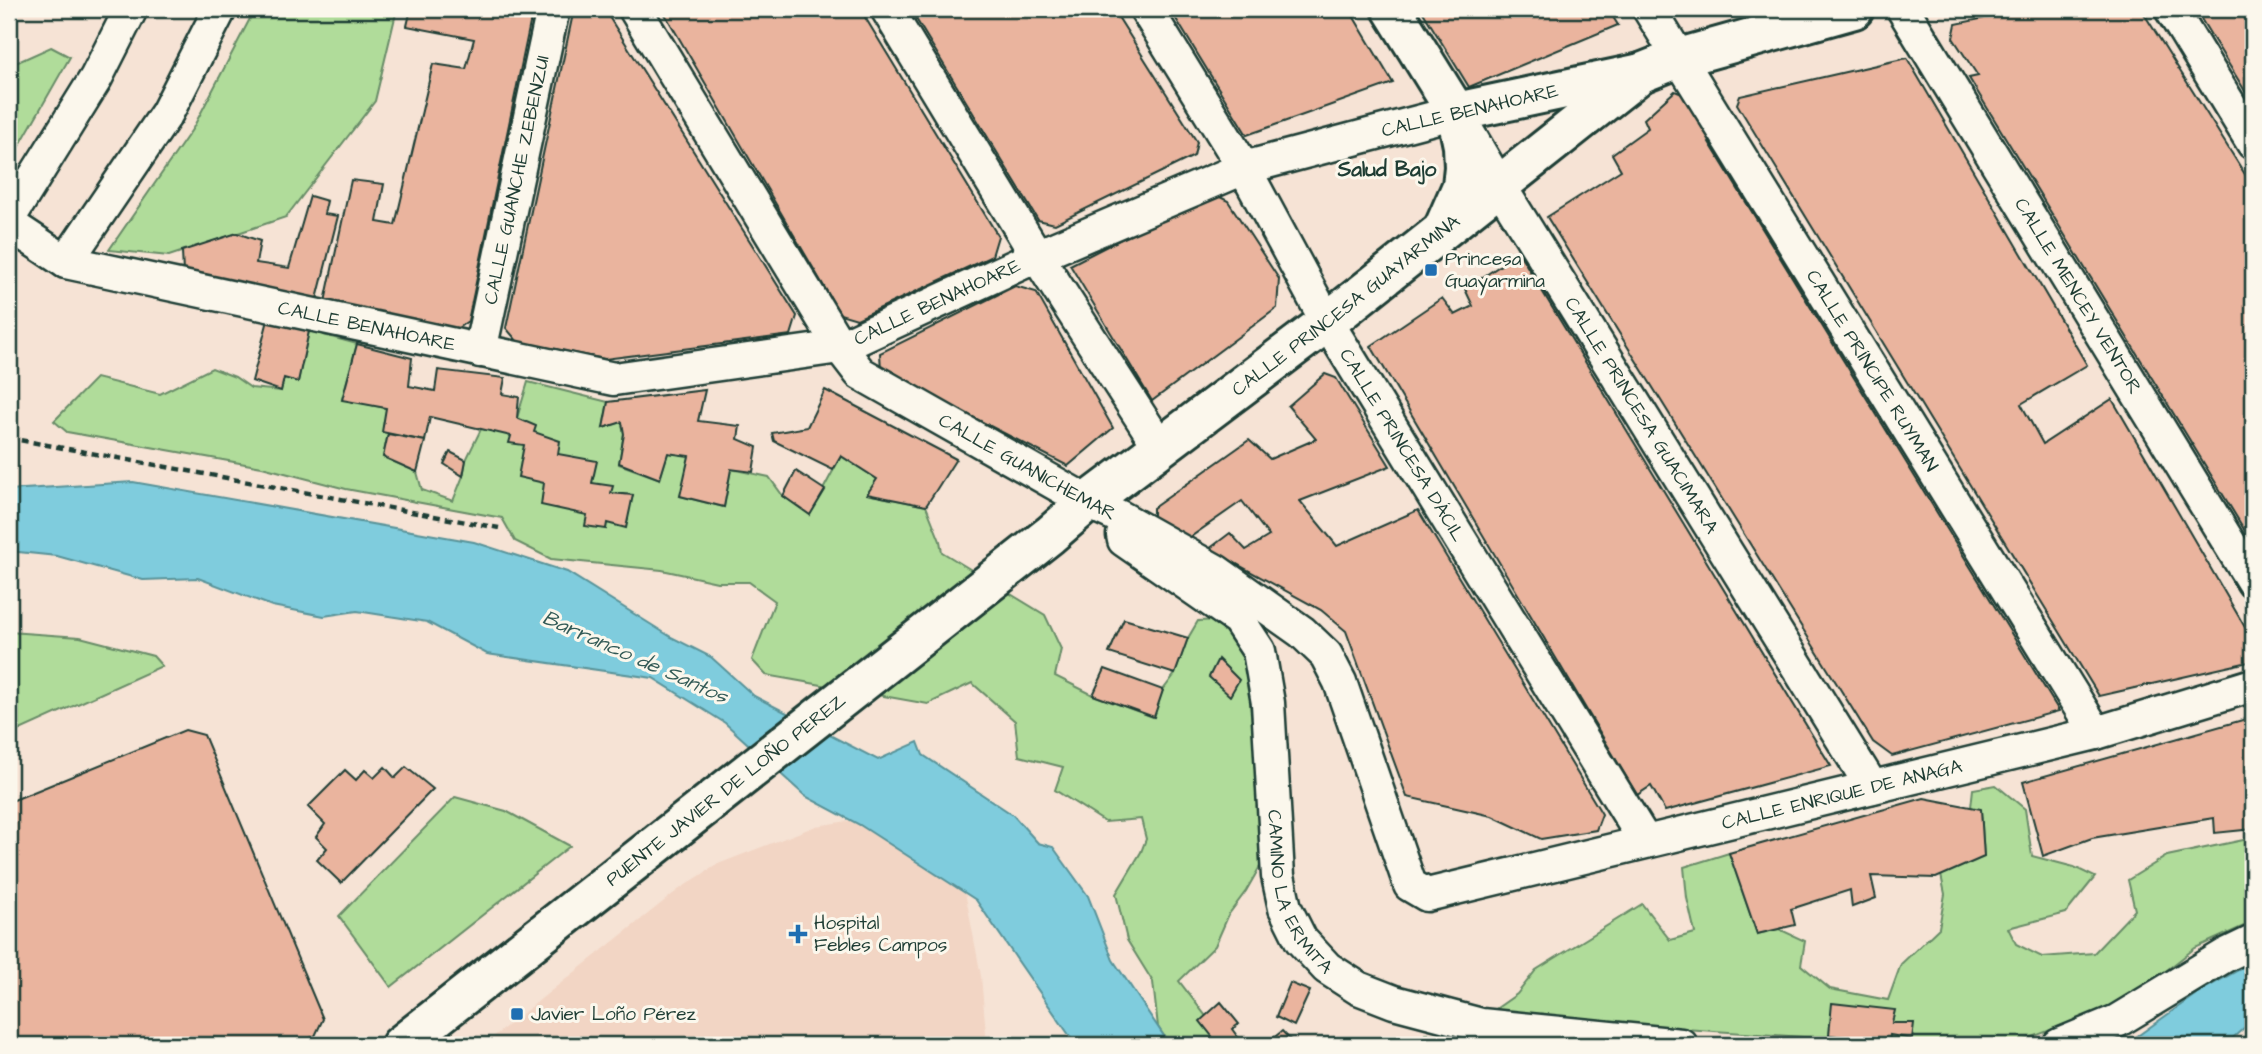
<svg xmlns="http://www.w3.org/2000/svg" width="2262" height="1054" viewBox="0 0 2262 1054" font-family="'Architects Daughter',sans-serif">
<rect width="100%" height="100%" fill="#f6e3d5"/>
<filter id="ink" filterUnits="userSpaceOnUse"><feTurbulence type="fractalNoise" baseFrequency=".0143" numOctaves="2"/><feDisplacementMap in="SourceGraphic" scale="14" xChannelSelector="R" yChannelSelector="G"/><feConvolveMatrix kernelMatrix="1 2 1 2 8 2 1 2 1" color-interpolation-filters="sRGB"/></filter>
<g filter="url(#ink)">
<polygon fill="#f2d5c4" points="854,820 965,892 981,976 987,1045 483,1045 678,890 718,864 816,826"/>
<g fill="#b0dc9a" stroke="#688c67" stroke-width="2">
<polygon points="255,9 397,9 375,101 286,217 169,256 109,250 193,128"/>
<polygon points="51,47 70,57 9,164 9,66"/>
<polygon points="309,331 357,344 342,399 386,408 388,434 383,457 417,472 422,490 453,501 463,476 466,460 481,429 517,418 528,382 608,402 603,428 622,422 624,433 619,464 660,479 668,453 695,456 680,496 724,507 731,469 769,477 783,496 810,514 841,456 877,479 868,494 926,506 940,541 942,552 1045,615 1061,649 1055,676 1093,695 1153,717 1163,690 1175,674 1188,638 1198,621 1219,620 1250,649 1250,705 1266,856 1246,891 1229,914 1215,946 1179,981 1228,1045 1170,1045 1158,1027 1153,982 1127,940 1116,894 1141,852 1146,839 1141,819 1105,822 1055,790 1063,767 1019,756 1015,721 972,683 928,704 766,675 752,660 775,601 749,582 717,582 662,570 551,559 515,541 502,518 346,489 262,467 67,432 54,421 96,378 160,394 212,368 235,377 251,388 281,391 284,378 298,381"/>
<polygon points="9,632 80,637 153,656 162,666 9,735"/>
<polygon points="1996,785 2025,809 2032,856 2074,867 2095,877 2066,913 2008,928 2016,944 2042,957 2094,953 2135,910 2128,880 2167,856 2253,838 2253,922 2195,948 2130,999 2017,1043 2000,1045 1922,1045 1640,1026 1559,1045 1421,1045 1425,1034 1460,1034 1517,994 1536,970 1642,904 1670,940 1695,933 1687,898 1684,867 1729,853 1757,934 1779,929 1805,941 1801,965 1830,989 1888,1000 1901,964 1939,928 1945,894 1941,875 1984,856 1981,810 1971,807 1973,789"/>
<polygon points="455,797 506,811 570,846 391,987 339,916"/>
</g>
<g fill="#7fccdd" stroke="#599399" stroke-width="2">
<polygon points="133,482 474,542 567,572 671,637 711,657 754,696 878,760 918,742 923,755 1013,815 1038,843 1053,847 1088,896 1113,960 1170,1045 1076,1045 976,900 860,825 805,796 725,723 653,678 487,654 427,622 357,611 324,616 272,606 198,578 143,580 57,556 9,551 9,490"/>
<polygon points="2253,962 2253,1023 2245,1027 2225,1045 2125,1045 2199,992"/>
</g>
<g fill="#eab49e" stroke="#1f3d34" stroke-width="2">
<polygon points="411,9 533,9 468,321 455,330 325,302 351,180 384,184 377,222 395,225 433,64 466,69 474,39 407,26"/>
<polygon points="574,9 604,9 797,316 791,335 605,359 518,342 506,328"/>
<polygon points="662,9 860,9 998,236 992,256 857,319 840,314"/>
<polygon points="910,9 1113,9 1197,142 1194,156 1055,224 1038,220"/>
<polygon points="1170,9 1349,9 1393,83 1247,135"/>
<polygon points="1421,9 1608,9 1618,25 1469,87"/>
<polygon points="1686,9 1715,9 1691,16"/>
<polygon points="2028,9 2141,9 2253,187 2253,544 1969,78 1978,76 1953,38 1956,24"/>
<polygon points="2195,9 2253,9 2253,104"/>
<polygon points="1907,58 2087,365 2021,404 2043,444 2112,399 2253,641 2253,661 2099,696 1737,104 1740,96"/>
<polygon points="1675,91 1689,97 1716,138 1709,142 2059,711 1892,756 1873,742 1547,217 1621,170 1612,154 1648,128 1644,119"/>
<polygon points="1212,193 1228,201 1279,279 1277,308 1152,401 1070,265"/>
<polygon points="310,196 327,201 324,214 338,216 317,299 183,273 182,251 237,233 260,241 256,263 289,268"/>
<polygon points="1519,253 1831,766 1665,811 1651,786 1637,795 1371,346 1442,298 1455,315 1473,306 1465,289"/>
<polygon points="1015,286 1036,292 1113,428 1068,466 881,370 880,353"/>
<polygon points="268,320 309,331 298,382 284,378 281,391 252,381"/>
<polygon points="357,344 412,358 409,386 435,391 438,370 505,378 502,394 519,397 517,418 536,426 534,432 560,441 558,454 597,461 592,483 613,486 611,493 633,495 626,528 607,523 606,529 585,526 587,515 541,505 544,483 518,477 524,445 509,443 511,436 430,417 425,441 382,432 386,408 342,400"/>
<polygon points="1325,374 1336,378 1390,466 1300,501 1337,546 1418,510 1602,814 1596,830 1541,839 1492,816 1407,797 1346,631 1321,610 1209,549 1230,533 1246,550 1269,536 1242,501 1189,538 1153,523 1153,508 1249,440 1270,459 1316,439 1288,406"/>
<polygon points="705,390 698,421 740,426 738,439 757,447 753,472 731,469 724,507 680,496 689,456 668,453 660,479 619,463 624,434 622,422 603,428 608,402"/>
<polygon points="825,390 956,459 926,506 867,494 877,479 841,456 833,470 774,441 772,433 807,427"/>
<polygon points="388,434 425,441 417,472 383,457"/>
<polygon points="450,452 466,460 463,476 444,464"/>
<polygon points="796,471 825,490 810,515 783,496"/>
<polygon points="1124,619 1188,638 1175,674 1109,653"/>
<polygon points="1218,659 1239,680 1230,696 1209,677"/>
<polygon points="1105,669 1163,690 1154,717 1093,695"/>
<polygon points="2253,717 2253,829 2215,833 2214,818 2092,838 2043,856 2023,782"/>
<polygon points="185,730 204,735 323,1019 315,1036 293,1045 9,1045 9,802"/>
<polygon points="385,767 395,778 406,767 433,789 341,883 317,860 327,848 316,837 325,824 308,807 345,770 356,780 365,770 374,778"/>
<polygon points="1924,798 1981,809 1984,857 1936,878 1871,876 1876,898 1852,907 1850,890 1791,909 1795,925 1757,934 1729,853"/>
<polygon points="1290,983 1310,991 1294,1026 1276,1017"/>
<polygon points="1221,1002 1239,1024 1232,1029 1242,1043 1239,1045 1219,1045 1200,1021"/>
<polygon points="1832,1003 1895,1010 1892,1023 1914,1023 1912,1039 1890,1035 1889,1042 1829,1035"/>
<polygon points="1282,1031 1295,1045 1265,1045"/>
</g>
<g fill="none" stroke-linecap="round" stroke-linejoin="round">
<g stroke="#1f3d34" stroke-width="37">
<g id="street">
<path id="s1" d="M 635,9 L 840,347 L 860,373 L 1088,502 L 1120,517 L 1216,571 L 1302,632 L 1326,655 L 1340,682 L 1410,885 L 1427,895 L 2096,733 L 2253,685"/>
<polyline points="887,9 1037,256 1160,447"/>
<path id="s2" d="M 1146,9 L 1244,168 L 1327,322 L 1645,841"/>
<path id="s3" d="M 1649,9 L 2096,733"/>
<path id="s4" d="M 1903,9 L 2253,582"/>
<polyline points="2171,9 2253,143"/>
<polyline points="9,218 96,78 131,9"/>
<path id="s5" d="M 9,224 L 66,262 L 614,379 L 840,347 L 1037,256 L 1244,168 L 1456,112 L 1499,185 L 1872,787"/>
<polyline points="66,262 167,113 220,9"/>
<path id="s6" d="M 480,351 L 553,9"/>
<path id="s7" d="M 1123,535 L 1124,540 L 1238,619 L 1259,651 L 1268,703 L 1278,876 L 1285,908 L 1301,940 L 1327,968 L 1358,988 L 1394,1002 L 1481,1025 L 1681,1045"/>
<polyline points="2059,1045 2117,1021 2226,955 2253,942"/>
</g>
</g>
<g stroke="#1f3d34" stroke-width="44">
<g id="secondary">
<polyline points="1392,9 1456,112 1463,146 1464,167 1462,186 1444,227"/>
<polyline points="1456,112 1641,73 1679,58 1854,9"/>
<path id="s8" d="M 401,1045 L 1050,535 L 1088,502 L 1327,322 L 1641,73"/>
</g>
</g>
<polyline stroke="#1f3d34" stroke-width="4.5" stroke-dasharray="7 5" stroke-linecap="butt" points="9,438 499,528"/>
<use href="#street" stroke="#fbf7ec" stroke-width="32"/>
<use href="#secondary" stroke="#fbf7ec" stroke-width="38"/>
</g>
</g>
<g fill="#1f6fb2" stroke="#fbf7ec" stroke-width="2.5">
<rect x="1424" y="263" width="14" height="14" rx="3.5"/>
<path d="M794.5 923.5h7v7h7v7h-7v7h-7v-7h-7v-7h7z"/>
<rect x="510" y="1007" width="14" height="14" rx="3.5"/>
</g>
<g text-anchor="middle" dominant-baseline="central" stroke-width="6" stroke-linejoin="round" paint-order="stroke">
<g font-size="19" fill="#1f3d34" stroke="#fbf7ec">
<text transform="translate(1470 111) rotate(-13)">CALLE BENAHOARE</text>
<text stroke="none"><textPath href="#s6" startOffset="175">CALLE GUANCHE ZEBENZUI</textPath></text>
<text stroke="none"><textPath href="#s4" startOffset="336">CALLE MENCEY VENTOR</textPath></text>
<text stroke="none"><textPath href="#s5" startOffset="964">CALLE BENAHOARE</textPath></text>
<text stroke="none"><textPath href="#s8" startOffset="1200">CALLE PRINCESA GUAYARMINA</textPath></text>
<text stroke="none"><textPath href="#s5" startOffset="376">CALLE BENAHOARE</textPath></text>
<text stroke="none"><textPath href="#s3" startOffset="425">CALLE PRÍNCIPE RUYMAN</textPath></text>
<text stroke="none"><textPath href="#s5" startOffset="1874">CALLE PRINCESA GUACIMARA</textPath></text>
<text stroke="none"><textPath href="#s2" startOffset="506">CALLE PRINCESA DÁCIL</textPath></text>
<text stroke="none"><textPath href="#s1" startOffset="620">CALLE GUANICHEMAR</textPath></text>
<text stroke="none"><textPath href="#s8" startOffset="413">PUENTE JAVIER DE LOÑO PEREZ</textPath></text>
<text stroke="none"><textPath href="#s1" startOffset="1666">CALLE ENRIQUE DE ANAGA</textPath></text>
<text stroke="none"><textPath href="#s7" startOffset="430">CAMINO LA ERMITA</textPath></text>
</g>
<g font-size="19" fill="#1f3d34" stroke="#fbf7ec" text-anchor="start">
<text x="1445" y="259">Princesa<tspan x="1445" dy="22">Guayarmina</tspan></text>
<text x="814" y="923">Hospital<tspan x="814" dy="22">Febles Campos</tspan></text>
<text x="531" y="1014">Javier Loño Pérez</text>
</g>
<g font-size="21" font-weight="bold" fill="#1f3d34" stroke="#fbf7ec">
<text x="1387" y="169">Salud Bajo</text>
</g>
<g font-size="21" font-style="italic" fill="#325a56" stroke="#fbf7ec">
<text transform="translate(635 657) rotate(24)">Barranco de Santos</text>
</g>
</g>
<rect width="2262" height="1054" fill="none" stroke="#fbf7ec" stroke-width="35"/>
<rect x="18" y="18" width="2227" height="1019" fill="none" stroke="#1f3d34" stroke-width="2.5" filter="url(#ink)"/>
</svg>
